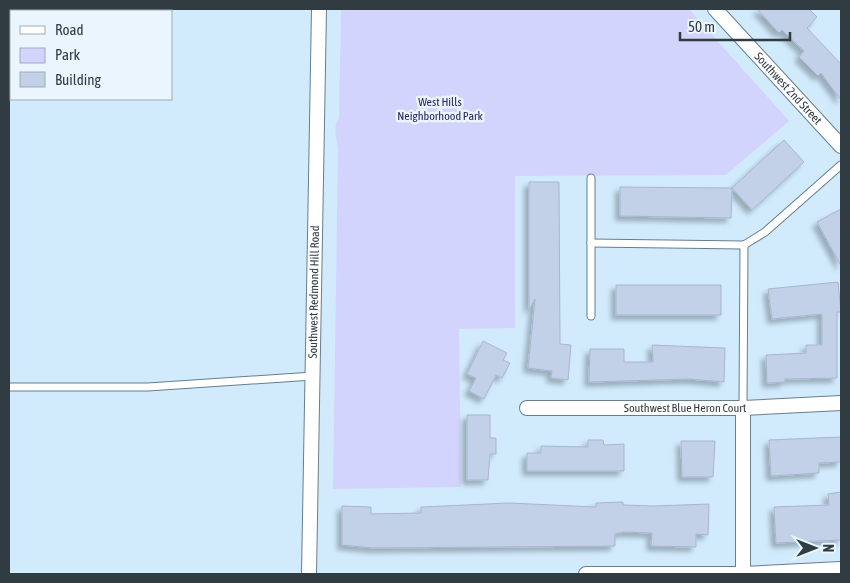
<svg xmlns="http://www.w3.org/2000/svg" width="850" height="583" viewBox="0 0 850 583" font-family="'Asap Condensed',sans-serif">
<defs>
<filter id="shadow"><feDropShadow dx="-4.5" dy="4.5" stdDeviation="2.5" flood-color="#0004"/></filter>
</defs>
<rect width="100%" height="100%" fill="#d1ebfd"/>
<path fill="#d3d4fd" d="M 341,9 L 689,9 L 789,121 L 726,175 L 515,176 L 515,328 L 459,329 L 461,487 L 333,489 L 338,149 C 337,138 332,128 339,118 Z"/>
<g fill="#c2d0e8" stroke="#a8b6cd" filter="url(#shadow)">
<polygon points="757,9 809,9 817,17 807,28 841,64 841,100 821,73 818,76 799,57 804,51 782,30 779,33"/>
<polygon points="784,140 804,162 752,210 732,188"/>
<polygon points="529,182 559,182 560,344 571,345 568,380 551,378 552,371 528,368 535,299 529,310"/>
<polygon points="620,187 732,188 731,218 620,216"/>
<polygon points="841,209 841,266 817,222"/>
<polygon points="838,282 841,312 837,312 837,378 785,379 785,382 767,383 766,355 806,353 806,345 822,345 822,314 772,319 768,289"/>
<rect x="616" y="285" width="105" height="30"/>
<polygon points="483,341 507,353 503,360 510,363 502,378 496,375 484,399 469,391 476,378 467,374"/>
<polygon points="652,345 725,348 724,382 689,379 589,382 590,349 624,349 624,362 653,362"/>
<polygon points="467,415 490,415 490,438 496,438 496,454 490,454 488,480 467,480"/>
<polygon points="841,437 841,462 819,463 819,473 771,476 769,440"/>
<polygon points="588,440 603,440 604,445 624,444 624,471 527,471 527,453 541,453 541,446 588,447"/>
<polygon points="681,441 715,441 713,477 682,477"/>
<polygon points="841,492 841,540 776,543 774,507 829,505 828,494"/>
<polygon points="623,502 623,505 654,506 709,504 708,535 696,534 696,547 651,546 652,533 624,532 615,534 615,546 374,548 342,545 342,506 371,507 371,514 421,513 421,507 509,503 596,507 596,503"/>
</g>
<g fill="none" stroke-linecap="round" stroke-linejoin="round">
<g stroke="#677e8e" stroke-width="9">
<g id="lane">
<polyline points="591,178 591,316"/>
<polyline points="591,243 744,245 765,232 841,165"/>
<polyline points="9,387 148,387 313,376"/>
<polyline points="743,408 744,245"/>
</g>
</g>
<g stroke="#677e8e" stroke-width="16">
<g id="street">
<path id="s1" d="M 715,9 L 841,146"/>
<path id="s2" d="M 527,408 L 743,408 L 841,403"/>
<path id="s3" d="M 309,574 L 319,9"/>
<polyline points="586,574 743,574 841,569"/>
<polyline points="743,574 743,408"/>
</g>
</g>
<use href="#lane" stroke="#fff" stroke-width="7"/>
<use href="#street" stroke="#fff" stroke-width="14"/>
</g>
<g text-anchor="middle" dominant-baseline="central" stroke-width="5" stroke-linejoin="round" paint-order="stroke">
<g font-size="12" fill="#313b42" stroke="#ebf5fd">
<text stroke="none"><textPath href="#s1" startOffset="108">Southwest 2nd Street</textPath></text>
<text stroke="none"><textPath href="#s3" startOffset="282">Southwest Redmond Hill Road</textPath></text>
<text stroke="none"><textPath href="#s2" startOffset="158">Southwest Blue Heron Court</textPath></text>
</g>
<g font-size="12" fill="#2b2264" stroke="#ebf5fd">
<text x="440" y="102">West Hills<tspan x="440" dy="14">Neighborhood Park</tspan></text>
</g>
</g>
<rect width="850" height="583" fill="none" stroke="#313b42" stroke-width="20"/>
<rect x="10" y="10" width="162" height="90" fill="#ebf5fd" stroke="#a1abb2"/>
<rect x="20" y="26" width="25" height="8" fill="#ffffff" stroke="#a1abb2"/>
<text x="55" y="35" font-size="15" fill="#313b42">Road</text>
<rect x="20" y="48" width="25" height="15" fill="#d3d4fd" stroke="#a1abb2"/>
<text x="55" y="60" font-size="15" fill="#313b42">Park</text>
<rect x="20" y="72" width="25" height="15" fill="#c2d0e8" stroke="#a1abb2"/>
<text x="55" y="85" font-size="15" fill="#313b42">Building</text>
<g transform="translate(815 548) rotate(90)" stroke="#ebf5fd" stroke-width="4" paint-order="stroke">
<path d="M0-4L9 19L0 12L-9 19Z" fill="#313b42"/>
<text y="-8" font-size="14" font-weight="bold" text-anchor="middle" fill="#313b42">N</text>
</g>
<path d="M680 32v8h110v-8" fill="none" stroke="#313b42" stroke-width="2.5"/>
<text x="688" y="32" font-size="15" fill="#313b42" stroke="#ebf5fd" stroke-width="4" paint-order="stroke">50 m</text>
</svg>
